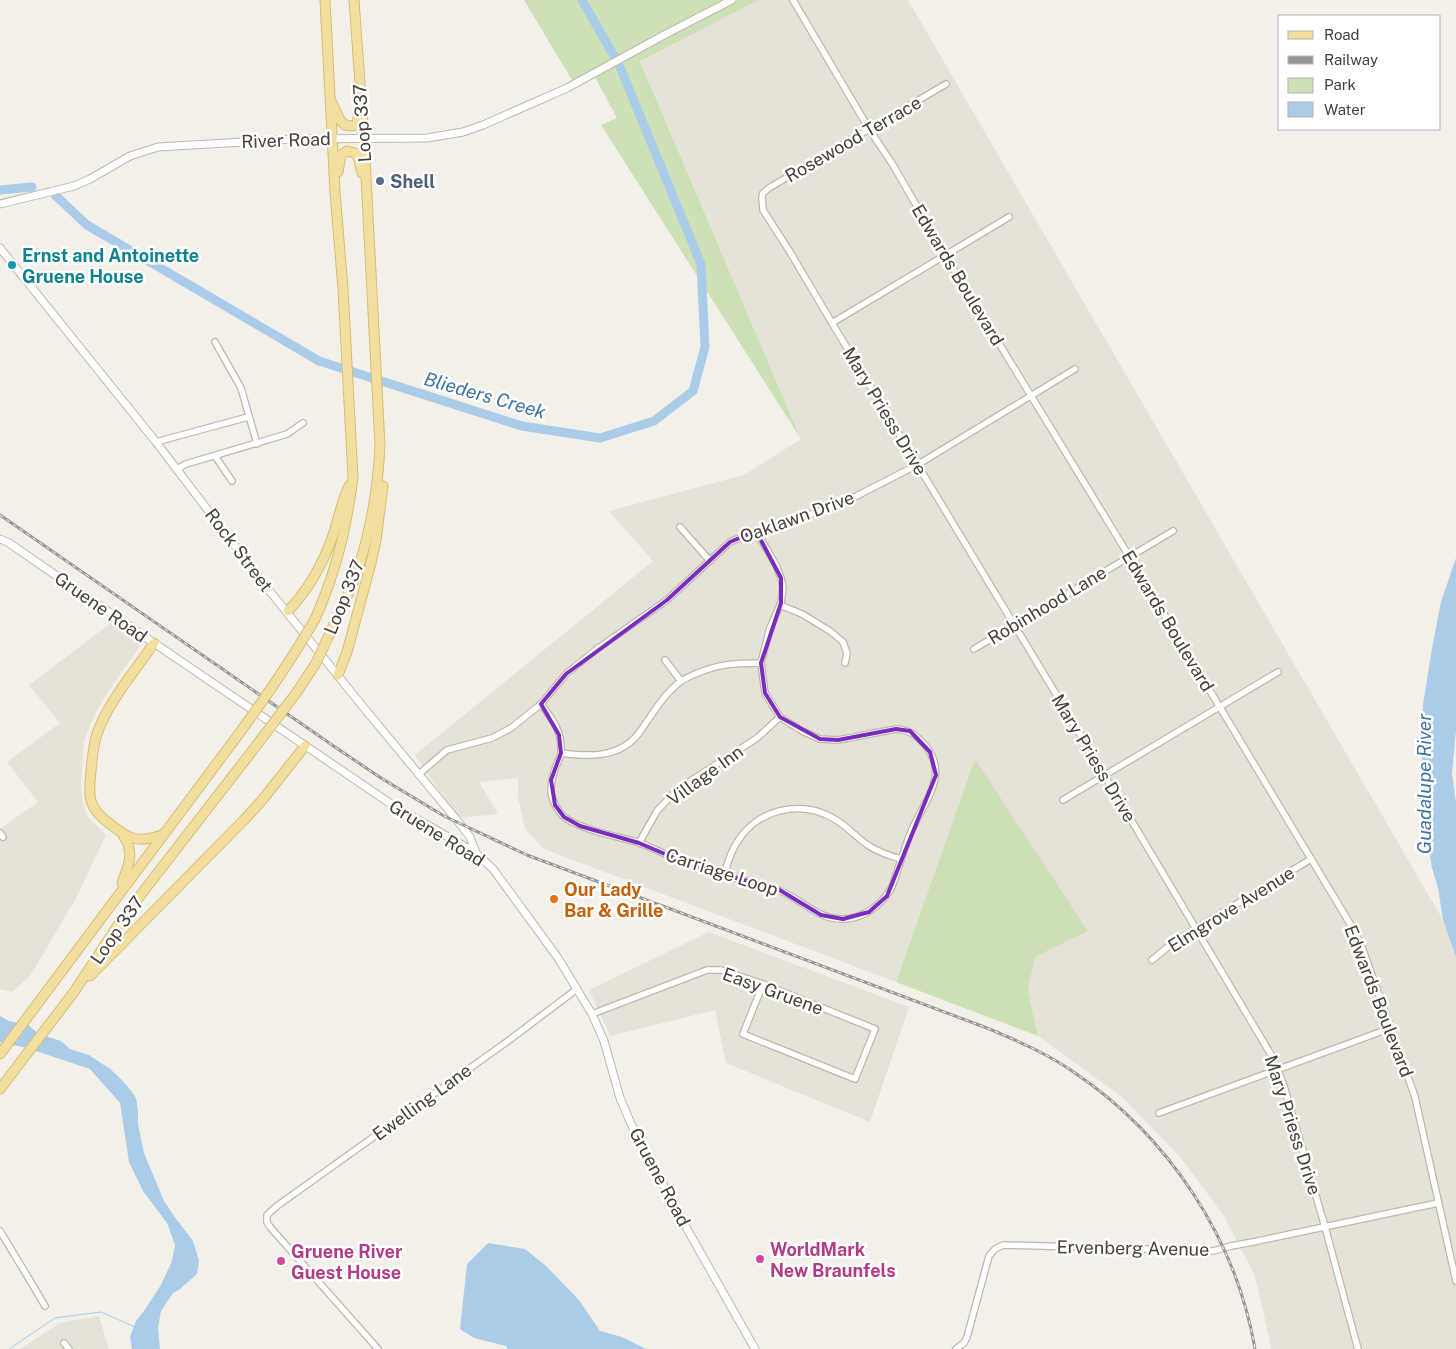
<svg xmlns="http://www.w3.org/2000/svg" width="1456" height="1349" viewBox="0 0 1456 1349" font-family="'Public Sans',sans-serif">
<rect width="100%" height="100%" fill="#f2f0e8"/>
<g fill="#e6e2d7">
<polygon points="759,0 908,0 1443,920 1456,957 1456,1349 1271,1349 1268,1333 1255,1276 1224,1216 1181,1158 1122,1097 1038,1036 1028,990 1035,957 1088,931 975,760 896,982 544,849 525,829 518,797 518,778 479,782 498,814 459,818 440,792 415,755 653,561 609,511 744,475 801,439 640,60"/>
<polygon points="111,623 141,645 109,690 97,711 89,727 84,742 81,785 83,802 87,816 106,835 75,900 30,976 12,992 0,989 0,829 38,802 7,762 60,723 29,685"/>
<polygon points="709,932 909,1007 870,1122 726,1063 715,1010 610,1036 589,990"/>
<polygon points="99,1316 109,1349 20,1349 60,1323"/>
</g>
<g fill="#cce2b6">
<polygon points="524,0 759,0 640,61 801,439 601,125 617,118 595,77 576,87"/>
<polygon points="975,759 1088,931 1035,957 1028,990 1038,1036 896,982"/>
</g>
<g fill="#abcce8">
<polygon points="1456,558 1456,731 1452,774 1456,802 1456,957 1443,920 1438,888 1432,868 1426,834 1421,738 1423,705 1432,648 1441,602"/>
<polygon points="0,1016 9,1021 28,1025 39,1034 61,1041 70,1049 89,1055 110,1069 118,1076 129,1088 136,1098 138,1110 138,1124 144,1153 164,1201 174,1216 193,1241 199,1261 197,1274 180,1289 173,1293 161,1311 158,1327 160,1349 132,1349 130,1337 136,1321 144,1311 161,1285 172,1261 175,1245 167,1223 143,1191 129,1162 120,1103 90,1069 27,1048 0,1042"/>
<polygon points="488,1243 525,1249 546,1266 579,1300 600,1331 622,1337 646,1349 508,1349 506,1346 474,1338 460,1329 467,1264"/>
</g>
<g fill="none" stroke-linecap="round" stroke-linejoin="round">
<polyline stroke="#abcce8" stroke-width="1" points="9,1349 55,1318 101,1312 135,1327"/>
<g stroke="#abcce8" stroke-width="9">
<polyline points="582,0 614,56"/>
<polyline points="0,190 32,187"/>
<polyline points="55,195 87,225 319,361 522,426 600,438 654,421 693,391 705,347 701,264 620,67"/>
</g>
<g stroke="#bdb8ac" stroke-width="8">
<g id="minor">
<polyline points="793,0 869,129 893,165 945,255 1129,556 1355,932 1363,950 1415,1097 1456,1281"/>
<polyline points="946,84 769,188 763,193 762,197 763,210 790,252 832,323 1062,704 1273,1058 1284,1086 1325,1227 1358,1349"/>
<polyline points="832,323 1009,217"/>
<polyline points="215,342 241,388 257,444"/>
<polyline points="156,442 248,417"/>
<polyline points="215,456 232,481"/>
<polyline points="177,469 186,464 287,434 303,423"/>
<polyline points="680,527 710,561"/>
<polyline points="780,605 802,614 830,631 843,642 847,653 845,663"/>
<polyline points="974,649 1173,531"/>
<polyline points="665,660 681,681"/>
<path d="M 541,704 C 553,720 562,731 561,752 C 561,756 558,762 556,766 C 549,786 548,798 562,815 C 574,828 619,837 637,842 C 657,849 676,860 696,868 C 721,877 748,880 773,888 C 798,895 814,919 842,919 C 863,919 880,906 891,889 C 898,871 903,852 910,834 C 922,804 951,777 925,745 C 916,735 910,730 896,729 L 838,740 L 820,739 L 802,731 L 780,717 L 765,693 L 761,663 L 770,628 L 781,603 L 783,588 L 781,578 L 776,565 L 756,531"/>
<path d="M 561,753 C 589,757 620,758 639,733 C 652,715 662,696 680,682 C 683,679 689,677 693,675 C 717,664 735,663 761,663"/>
<polyline points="419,774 447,750 492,738 511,728 541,704 566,674 597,649 667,600 730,542 751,533 837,506 917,465 1075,369"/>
<polyline points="1063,800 1278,672"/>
<polyline points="0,833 3,837"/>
<polyline points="639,843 657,811 672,795 692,780 757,738 780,717"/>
<path d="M 724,876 C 727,865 730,853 736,844 C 756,809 802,798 836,820 C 848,827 857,838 869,846 C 879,852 890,856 901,859"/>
<polyline points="1152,960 1174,942 1311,859"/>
<polyline points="592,1014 707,970 721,970 763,984 875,1029 855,1079 743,1034 763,984"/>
<polyline points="1159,1113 1391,1028"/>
<path d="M 0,1231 C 15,1256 30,1280 45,1306"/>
<polyline points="64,1343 69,1349"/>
<polyline points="378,1349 270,1227 267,1222 267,1215 277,1206 508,1041 577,989"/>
<polyline points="956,1349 964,1343 967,1337 989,1256 995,1249 1003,1245 1213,1251 1231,1246 1253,1242 1438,1203"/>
</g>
</g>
<g stroke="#bdb8ac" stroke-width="9">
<g id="tertiary">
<polyline points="0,204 74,186 90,179 130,156 158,147 294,139 427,138 463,132 483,125 567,88 664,35 732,0"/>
<polyline points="0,248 156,442 268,589 364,708 460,824 470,837 476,853"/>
<polyline points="0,539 9,543 154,643 394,806 476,853 493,869 558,958 592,1014 604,1041 620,1098 632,1126 682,1220 755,1349"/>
</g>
</g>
<g stroke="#d7be72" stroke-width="11">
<g id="primary">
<polyline points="332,103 340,120 345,125 352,126 356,125 360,113"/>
<polyline points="338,172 341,155 347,151 355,153 358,157 362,173"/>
<path d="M 288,611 C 308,590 322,566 332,538 C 338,521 341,503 349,486"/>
<path d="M 315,619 C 336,573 347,526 353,477 L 343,289 L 335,192 L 325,0"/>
<path d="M 330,633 C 339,612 351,591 358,569 C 371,529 378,488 380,445 L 364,139 L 354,0"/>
<path d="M 154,643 C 135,671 105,706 96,737 C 93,748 92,760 91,771 C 88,797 88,808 110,824 C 130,840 138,843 162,835"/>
<polyline points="338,675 347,652 371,563 376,540 383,486"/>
<path d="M 122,883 C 129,864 135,853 123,835"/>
<polyline points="90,976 244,820 263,799 305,746"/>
<polyline points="0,1054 238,735"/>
<polyline points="0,1089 74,992 122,919 256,746"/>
</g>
</g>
<use href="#minor" stroke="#fff" stroke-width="5.5"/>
<use href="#tertiary" stroke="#fff" stroke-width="7"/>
<use href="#primary" stroke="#f3e0a0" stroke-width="9"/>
<g stroke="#969696" stroke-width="3">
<path id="rail" d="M 0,515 L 335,747 L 381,778 L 444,816 L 527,855 L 987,1028 C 1018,1041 1048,1054 1075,1073 C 1168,1136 1236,1238 1255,1349"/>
</g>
<use href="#rail" stroke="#fff" stroke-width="1" stroke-dasharray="4" stroke-linecap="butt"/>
<g stroke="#d7be72" stroke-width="11" stroke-linecap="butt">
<g id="primary-bridge">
<path d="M 238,735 C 266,697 292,659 315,619"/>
<polyline points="256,746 297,692 316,663 330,633"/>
</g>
</g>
<use href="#primary-bridge" stroke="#f3e0a0" stroke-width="9"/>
</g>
<path fill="none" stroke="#7b2cbf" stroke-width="4" stroke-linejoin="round" d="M 756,531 L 781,578 L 781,603 L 761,663 L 765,693 L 780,717 L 820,739 L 838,740 L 896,729 L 910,731 L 930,752 L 936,775 L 887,896 L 869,912 L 843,919 L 821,915 L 778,889 L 698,868 L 639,843 L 580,826 L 564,817 L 555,805 L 551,780 L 561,753 L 559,735 L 541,704 L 566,674 L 667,600 L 730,542 Z"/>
<circle fill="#5c6f8a" stroke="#fff" stroke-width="2" cx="380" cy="181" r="5"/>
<circle fill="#0f9aa8" stroke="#fff" stroke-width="2" cx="12" cy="265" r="5"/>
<circle fill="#e8710a" stroke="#fff" stroke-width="2" cx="554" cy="899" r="5"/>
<g fill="#d1479c" stroke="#fff" stroke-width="2">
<circle cx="760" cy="1259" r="5"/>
<circle cx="281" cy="1261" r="5"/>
</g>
<g text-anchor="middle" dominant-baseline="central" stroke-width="5" stroke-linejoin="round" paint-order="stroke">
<g font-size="18" fill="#454038" stroke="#fff">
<text transform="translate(362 123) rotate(-94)">Loop 337</text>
<text transform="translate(853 139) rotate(-30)">Rosewood Terrace</text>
<text transform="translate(286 140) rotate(-2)">River Road</text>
<text transform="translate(958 275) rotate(59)">Edwards Boulevard</text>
<text transform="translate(885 411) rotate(59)">Mary Priess Drive</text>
<text transform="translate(797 517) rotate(-20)">Oaklawn Drive</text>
<text transform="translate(239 550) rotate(53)">Rock Street</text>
<text transform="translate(344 597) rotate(-68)">Loop 337</text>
<text transform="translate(1047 605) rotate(-31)">Robinhood Lane</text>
<text transform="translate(101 607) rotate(35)">Gruene Road</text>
<text transform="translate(1168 621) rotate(59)">Edwards Boulevard</text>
<text transform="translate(1094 758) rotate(59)">Mary Priess Drive</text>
<text transform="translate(705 775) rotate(-36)">Village Inn</text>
<text transform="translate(437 833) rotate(32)">Gruene Road</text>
<text transform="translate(722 872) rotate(18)">Carriage Loop</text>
<text transform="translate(1231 909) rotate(-32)">Elmgrove Avenue</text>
<text transform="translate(117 930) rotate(-55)">Loop 337</text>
<text transform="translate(773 991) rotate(20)">Easy Gruene</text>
<text transform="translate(1379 1001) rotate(69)">Edwards Boulevard</text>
<text transform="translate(422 1102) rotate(-36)">Ewelling Lane</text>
<text transform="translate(1293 1125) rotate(72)">Mary Priess Drive</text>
<text transform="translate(660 1177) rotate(62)">Gruene Road</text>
<text transform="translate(1133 1248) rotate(1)">Ervenberg Avenue</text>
</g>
<g font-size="18" font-weight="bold" fill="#4e5e75" stroke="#fff" text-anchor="start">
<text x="390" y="181">Shell</text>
</g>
<g font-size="18" font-weight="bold" fill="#0d838f" stroke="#fff" text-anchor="start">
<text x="22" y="255">Ernst and Antoinette<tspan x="22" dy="21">Gruene House</tspan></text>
</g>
<g font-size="18" font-weight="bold" fill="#c56008" stroke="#fff" text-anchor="start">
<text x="564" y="889">Our Lady<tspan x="564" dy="21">Bar &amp; Grille</tspan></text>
</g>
<g font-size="18" font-weight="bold" fill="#b23c85" stroke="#fff" text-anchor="start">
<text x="770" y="1249">WorldMark<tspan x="770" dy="21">New Braunfels</tspan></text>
<text x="291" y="1251">Gruene River<tspan x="291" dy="21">Guest House</tspan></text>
</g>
<g font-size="19" font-style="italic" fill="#3c73a5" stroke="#fff">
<text transform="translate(485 395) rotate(16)">Blieders Creek</text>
<text transform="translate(1424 784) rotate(-90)">Guadalupe River</text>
</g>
</g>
<rect x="1278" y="15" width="162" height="115" fill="#ffffff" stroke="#b5b3af"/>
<rect x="1288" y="31" width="25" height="8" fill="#f3e0a0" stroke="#b5b3af"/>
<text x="1324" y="40" font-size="15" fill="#454038">Road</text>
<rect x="1288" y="56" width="25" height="8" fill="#969696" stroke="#b5b3af"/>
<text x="1324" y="65" font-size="15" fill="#454038">Railway</text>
<rect x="1288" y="78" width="25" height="15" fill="#cce2b6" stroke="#b5b3af"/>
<text x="1324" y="90" font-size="15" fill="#454038">Park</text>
<rect x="1288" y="102" width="25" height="15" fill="#abcce8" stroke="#b5b3af"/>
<text x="1324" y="115" font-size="15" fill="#454038">Water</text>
</svg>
